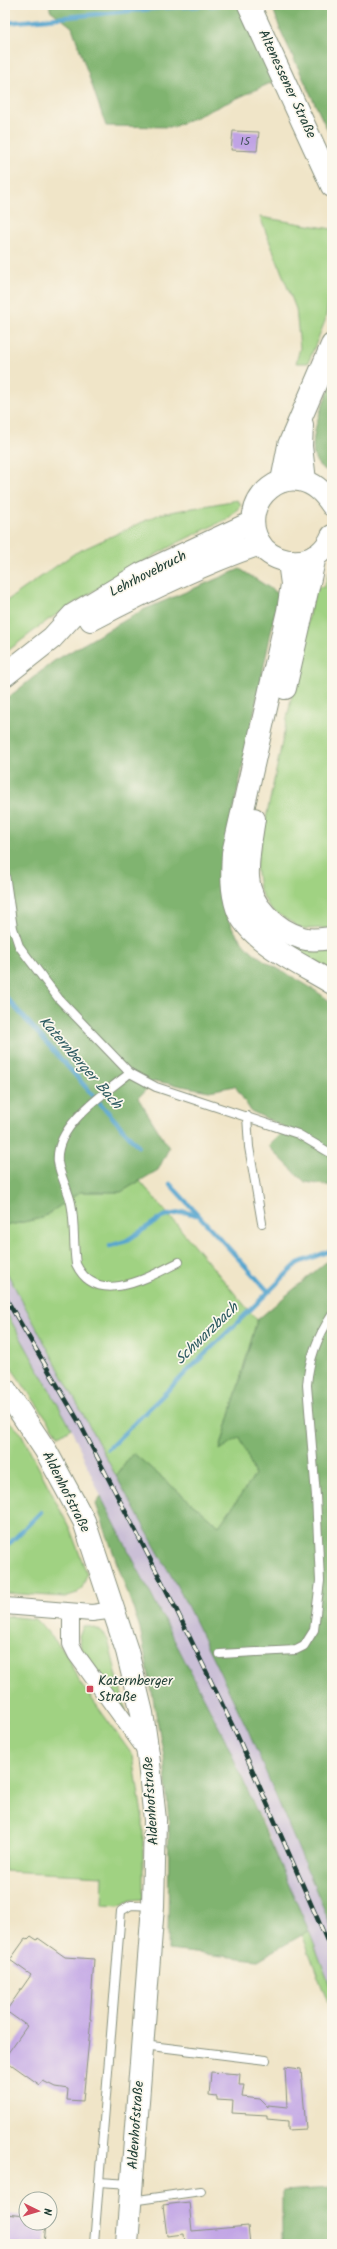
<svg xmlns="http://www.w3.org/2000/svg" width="337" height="2249" viewBox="0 0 337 2249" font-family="Kalam,sans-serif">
<rect width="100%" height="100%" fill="#fbf7ec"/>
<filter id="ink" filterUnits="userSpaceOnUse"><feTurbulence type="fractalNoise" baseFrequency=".025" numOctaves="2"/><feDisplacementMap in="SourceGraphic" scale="8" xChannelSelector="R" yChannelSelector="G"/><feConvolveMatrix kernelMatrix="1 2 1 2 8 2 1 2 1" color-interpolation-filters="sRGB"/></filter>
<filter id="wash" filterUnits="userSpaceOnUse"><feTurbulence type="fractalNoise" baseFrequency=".012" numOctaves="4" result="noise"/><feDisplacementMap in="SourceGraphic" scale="16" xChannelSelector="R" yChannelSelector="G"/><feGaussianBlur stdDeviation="0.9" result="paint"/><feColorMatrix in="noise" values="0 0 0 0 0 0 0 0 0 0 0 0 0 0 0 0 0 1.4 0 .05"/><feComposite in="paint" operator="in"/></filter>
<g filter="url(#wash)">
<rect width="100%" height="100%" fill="#f0e5c8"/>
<polygon fill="#cabfd6" points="5,1269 183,1597 248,1730 332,1928 332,1991 267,1832 225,1739 101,1497 71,1428 5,1310"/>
<g fill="#a0d282" stroke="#60885b">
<polygon points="260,217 332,229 332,279 325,321 308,363 296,363 300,348 296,309"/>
<polygon points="237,500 241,505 229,518 177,543 119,575 48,620 5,653 5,602 75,553 160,514"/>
<polygon points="332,563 332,928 302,929 270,909 259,889 256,866 315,586 324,587"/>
<polygon points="293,946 326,951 332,950 332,970 291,949"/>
<polygon points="140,1181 257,1320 220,1449 240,1437 255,1475 219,1526 133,1453 116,1476 5,1269 5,1226 42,1218 80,1192 121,1192"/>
<polygon points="5,1310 71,1428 59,1436 5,1359"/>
<polygon points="5,1417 21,1433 70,1529 87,1574 82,1588 77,1593 65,1597 5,1593"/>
<polygon points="5,1616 36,1619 66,1653 77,1678 133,1756 143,1821 143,1899 131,1900 119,1906 102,1905 103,1876 5,1871"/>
<path d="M 83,1626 C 94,1626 102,1630 108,1640 L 126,1712 L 81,1647 L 79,1636 Z"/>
<polygon points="309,1931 332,1991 332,2014 302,1934"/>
</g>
<g fill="#80b470" stroke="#507852">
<polygon points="50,5 238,5 277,80 174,127 106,126 72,27 50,10"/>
<polygon points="274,5 332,5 332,140 280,29 273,8"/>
<path d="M 332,381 L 332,472 C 294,465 324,402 332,381 Z"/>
<path d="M 240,569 L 279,594 L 218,884 C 232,965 279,960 332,1003 L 332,1186 L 305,1182 L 268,1146 L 286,1128 L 251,1111 L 235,1086 L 209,1091 L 154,1081 L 138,1098 L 169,1148 L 158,1170 L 121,1192 L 80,1192 L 42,1218 L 5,1226 L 5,700 L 54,661 L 143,610 Z"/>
<polygon points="332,1257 332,1928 248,1730 183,1597 116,1476 133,1453 219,1526 255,1475 240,1437 220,1450 257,1320"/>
<polygon points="101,1497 225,1739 309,1931 258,1960 168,1950 169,1823 164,1757 140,1628 96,1504"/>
<polygon points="332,2188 332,2244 282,2244 282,2191"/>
</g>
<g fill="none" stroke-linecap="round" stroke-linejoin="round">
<g stroke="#54a4ce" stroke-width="4.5">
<polyline points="5,23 160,8 218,5"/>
<polyline points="5,996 138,1146"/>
<polyline points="170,1184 268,1291"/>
<polyline points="110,1246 126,1241 164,1216 185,1212 196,1215"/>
<polyline points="108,1449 298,1263 332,1250"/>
<polyline points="5,1548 41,1512"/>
</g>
</g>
<g id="blocks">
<g fill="#c0a3e5">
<polygon points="233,131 259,132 257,151 231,150"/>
<polygon points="31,1936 37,1940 38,1938 65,1957 94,1959 90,2019 91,2019 83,2101 67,2100 68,2089 55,2087 43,2081 40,2085 5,2060 5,2057 27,2026 6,2011 31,1975 10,1960 25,1939 27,1940"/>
<polygon points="285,2067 301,2069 306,2129 288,2130 288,2121 267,2119 267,2115 232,2113 233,2101 217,2100 217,2097 209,2096 211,2072 240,2074 239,2085 244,2085 242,2097 260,2099 268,2107 268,2105 287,2107"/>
<polygon points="189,2202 192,2231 248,2226 250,2244 185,2244 184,2234 167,2236 163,2205"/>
<polygon points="5,2214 26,2216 26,2223 46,2223 44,2244 5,2244"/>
</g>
</g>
</g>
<g filter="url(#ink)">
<use href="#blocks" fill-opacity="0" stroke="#88917e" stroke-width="1"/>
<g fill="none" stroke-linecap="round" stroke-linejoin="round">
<g stroke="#88917e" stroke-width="10">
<g id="lane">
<polyline points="5,874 13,928 19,946 59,999 130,1073 156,1087 298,1134 332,1154"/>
<path d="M 130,1073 C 105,1093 54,1126 58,1162 C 60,1176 68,1189 71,1203 C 75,1222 73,1244 76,1264 C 97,1308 149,1277 179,1262"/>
<polyline points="247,1116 249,1147 262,1223"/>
<path d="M 220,1654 L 296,1650 L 304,1646 L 314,1630 L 320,1581 L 316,1496 L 307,1385 C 309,1358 317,1337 332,1315"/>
<polyline points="143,2045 266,2060"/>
<polyline points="99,2182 130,2184"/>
<polyline points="131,2201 201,2191"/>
<polyline points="94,2244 121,1911 131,1905 153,1906"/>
</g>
</g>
<g stroke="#88917e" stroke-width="18">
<g id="street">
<polyline points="5,1606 92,1613 115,1610"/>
<polyline points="71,1612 71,1644 76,1654 147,1752"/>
</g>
</g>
<g stroke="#88917e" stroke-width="24">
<g id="secondary">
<polyline points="249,5 332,186"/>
<polyline points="302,425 301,446 305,481"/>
<polyline points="282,481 289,445 332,345"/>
<path d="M 332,505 C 294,444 227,506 264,549 C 274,559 287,562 300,561 C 314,560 327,549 332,536"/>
<path d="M 91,620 C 146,591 201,564 260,544"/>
<polyline points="5,675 52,638 73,615 141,574 253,522"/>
<polyline points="5,1389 46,1451 84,1521 127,1651 142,1713 148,1754 155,1820 153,1906 127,2244"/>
</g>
</g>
<g stroke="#88917e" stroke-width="24">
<g id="highway">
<path d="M 289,562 L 292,584 L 288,611 L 233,853 C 232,872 231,890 237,908 C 248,941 303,965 332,983"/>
<polyline points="285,688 315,556"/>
<path d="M 254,819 C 251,838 247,858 248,877 C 249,906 276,930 302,938 C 311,941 322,939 332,938"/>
</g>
</g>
<use href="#lane" stroke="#fff" stroke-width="8"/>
<use href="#street" stroke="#fff" stroke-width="16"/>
<use href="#secondary" stroke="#fff" stroke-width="22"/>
<use href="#highway" stroke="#fff" stroke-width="22"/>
<g stroke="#1f3d34" stroke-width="4.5">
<polyline id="rail" points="5,1297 79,1422 176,1609 237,1735 332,1952"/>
</g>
<use href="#rail" stroke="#fbf7ec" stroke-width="3" stroke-dasharray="9" stroke-linecap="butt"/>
</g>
</g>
<rect fill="#d1495b" stroke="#fbf7ec" stroke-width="1.5" x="86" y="1685" width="8" height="8" rx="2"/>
<g text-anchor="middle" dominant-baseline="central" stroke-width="3.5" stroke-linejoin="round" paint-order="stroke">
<g font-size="12" fill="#475660">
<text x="245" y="141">15</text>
</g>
<g font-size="14" fill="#1f3d34" stroke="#fbf7ec">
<text transform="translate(287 84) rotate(65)">Altenessener Straße</text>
<text transform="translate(148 574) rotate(-27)">Lehrhovebruch</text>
<text transform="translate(66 1492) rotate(63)">Aldenhofstraße</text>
<text transform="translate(151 1801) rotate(-94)">Aldenhofstraße</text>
<text transform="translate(136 2125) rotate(-86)">Aldenhofstraße</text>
</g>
<g font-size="14" fill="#1f3d34" stroke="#fbf7ec" text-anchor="start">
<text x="98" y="1681">Katernberger<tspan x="98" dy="16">Straße</tspan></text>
</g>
<g font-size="15" font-style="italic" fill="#2f5c62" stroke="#fbf7ec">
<text transform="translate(80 1063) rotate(49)">Katernberger Bach</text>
<text transform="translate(207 1334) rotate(-44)">Schwarzbach</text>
</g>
</g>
<rect width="337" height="2249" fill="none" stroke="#fbf7ec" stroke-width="20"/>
<g transform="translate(38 2211) rotate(95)"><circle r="19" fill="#fbf7ec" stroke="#a3ada2"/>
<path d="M0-3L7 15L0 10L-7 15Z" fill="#d1495b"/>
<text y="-6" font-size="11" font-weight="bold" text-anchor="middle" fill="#1f3d34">N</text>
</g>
</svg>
